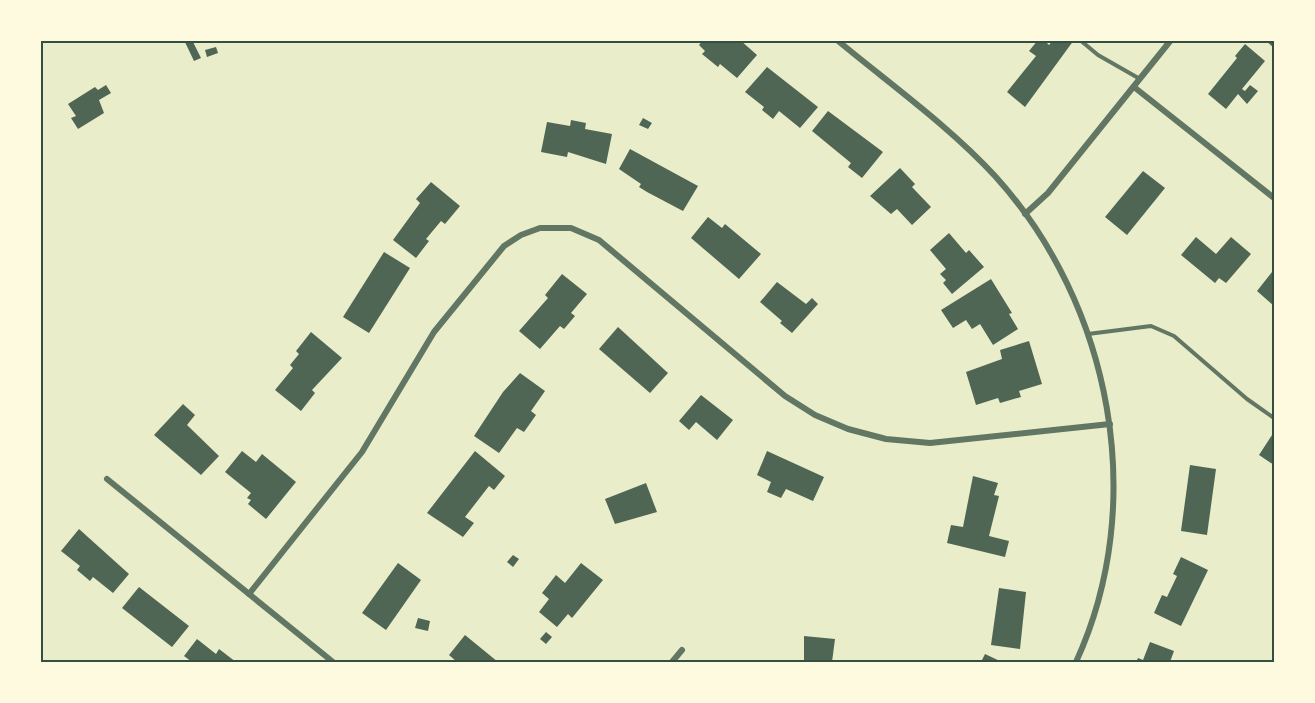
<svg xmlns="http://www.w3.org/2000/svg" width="1315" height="703" viewBox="0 0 1315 703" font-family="'Golos Text',sans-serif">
<rect width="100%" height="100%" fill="#e9edc9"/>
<g fill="#4f6655">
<polygon points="184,40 192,40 201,58 194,61"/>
<polygon points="703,40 740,40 757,55 737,78 720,64 718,67 702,54 705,51 699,45"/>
<polygon points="1038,40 1044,40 1049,45 1053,40 1074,40 1025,107 1007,92 1036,56 1029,51"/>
<polygon points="1265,40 1274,40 1274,48"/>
<polygon points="1245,44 1265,61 1242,89 1245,91 1250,85 1258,91 1247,104 1238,94 1226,109 1208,94 1237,58 1235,56"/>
<polygon points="216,47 218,53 207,57 205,50"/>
<polygon points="767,67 818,107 800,128 779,111 773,119 762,110 764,107 745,92"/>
<polygon points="106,85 111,93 99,100 104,113 78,129 71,118 76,116 68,104 95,87 98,90"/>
<polygon points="828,111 883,152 862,178 848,167 851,163 812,131"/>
<polygon points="643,118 652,123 648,129 639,125"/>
<polygon points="571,120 586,123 585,129 612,134 606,164 568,152 567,157 541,152 547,122 570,126"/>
<polygon points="630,149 698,186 683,211 647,192 639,187 641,184 619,169"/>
<polygon points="900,168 915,184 912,187 931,207 912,225 897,209 891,214 870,196"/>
<polygon points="1143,171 1165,188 1127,235 1105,217"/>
<polygon points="431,182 460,206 445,224 441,221 426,239 429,241 416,258 393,240 420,203 416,199"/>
<polygon points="708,217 722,228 725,224 761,254 739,279 691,238"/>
<polygon points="949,233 966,253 969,250 984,267 952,294 943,283 946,280 940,274 946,269 930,250"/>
<polygon points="1196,237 1216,254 1231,237 1251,254 1226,283 1219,278 1215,283 1181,255"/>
<polygon points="384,252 410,268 369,333 343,317"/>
<polygon points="1272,272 1274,274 1274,306 1257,291"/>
<polygon points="562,274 587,294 571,313 575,316 564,329 560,326 540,349 519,331 548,298 545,295"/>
<polygon points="991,279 1012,313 1009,314 1018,329 993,345 980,324 972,329 966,320 953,328 941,310"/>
<polygon points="777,282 806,304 812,298 818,304 792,333 780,323 782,321 760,302"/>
<polygon points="618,327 668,373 650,393 599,349"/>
<polygon points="311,332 342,358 312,390 315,393 301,411 275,390 293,368 290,365 299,354 296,351"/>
<polygon points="1029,341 1042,384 1019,391 1021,397 1000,403 998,398 976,405 966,372 1002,359 1000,350"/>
<polygon points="520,373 545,391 531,411 536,415 524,432 517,428 499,453 474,436 503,392"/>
<polygon points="701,395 733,420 717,440 696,422 689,430 679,421"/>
<polygon points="183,404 195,415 187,425 219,456 201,475 154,435"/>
<polygon points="1274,432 1274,465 1259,455"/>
<polygon points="242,451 256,462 262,454 296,482 266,519 248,504 251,500 247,498 251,493 225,472"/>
<polygon points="475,451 505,476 494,490 489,486 465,517 474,523 463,537 427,513"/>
<polygon points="767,451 824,477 813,501 786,489 781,498 767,492 771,482 757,475"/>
<polygon points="1190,465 1216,469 1207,535 1181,531"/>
<polygon points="973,476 998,483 994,495 999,496 989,536 1009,541 1005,557 947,543 951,525 963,527"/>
<polygon points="646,483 657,512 615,524 605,499"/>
<polygon points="79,529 129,574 113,593 93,577 90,581 77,570 80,566 61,551"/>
<polygon points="513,555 519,559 513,567 507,562"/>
<polygon points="1181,557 1208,570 1181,626 1154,613 1162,595 1167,597 1177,576 1173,574"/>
<polygon points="398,563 421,580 386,630 362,613"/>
<polygon points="581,563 603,580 572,618 568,614 557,627 539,612 549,599 542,593 556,575 565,583"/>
<polygon points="139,587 189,626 172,647 122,608"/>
<polygon points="999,588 1026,592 1020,649 991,645"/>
<polygon points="418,618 430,621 428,631 415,628"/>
<polygon points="546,632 552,637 546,644 540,639"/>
<polygon points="465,635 498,662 457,662 449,655"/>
<polygon points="804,636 835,639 832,662 804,662"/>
<polygon points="197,639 216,654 219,649 236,662 192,662 184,656"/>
<polygon points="1150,642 1174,651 1170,662 1136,662 1138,658 1143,660"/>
<polygon points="985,654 1002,662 981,662"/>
</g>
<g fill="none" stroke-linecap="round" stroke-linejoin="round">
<g stroke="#617663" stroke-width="4">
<polyline points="1080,40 1098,55 1140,79"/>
<polyline points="1088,334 1151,326 1174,336 1247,399 1274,418"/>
</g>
<g stroke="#617663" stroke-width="6">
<path d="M 837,40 C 890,84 949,126 995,176 C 1112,305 1149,503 1076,662"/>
<polyline points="1134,87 1274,198"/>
<polyline points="1025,214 1048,193 1171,40"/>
<polyline points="107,479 333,662"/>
<polyline points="249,594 362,452 434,332 504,246 521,235 540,228 571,228 599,240 785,396 815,415 848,429 886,439 930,443 1110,424"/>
<polyline points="672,662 682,650"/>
</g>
</g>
<rect width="1315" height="703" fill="none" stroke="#fefae0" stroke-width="84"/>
<rect x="42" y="42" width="1231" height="619" fill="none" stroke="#344e41" stroke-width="2"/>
</svg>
